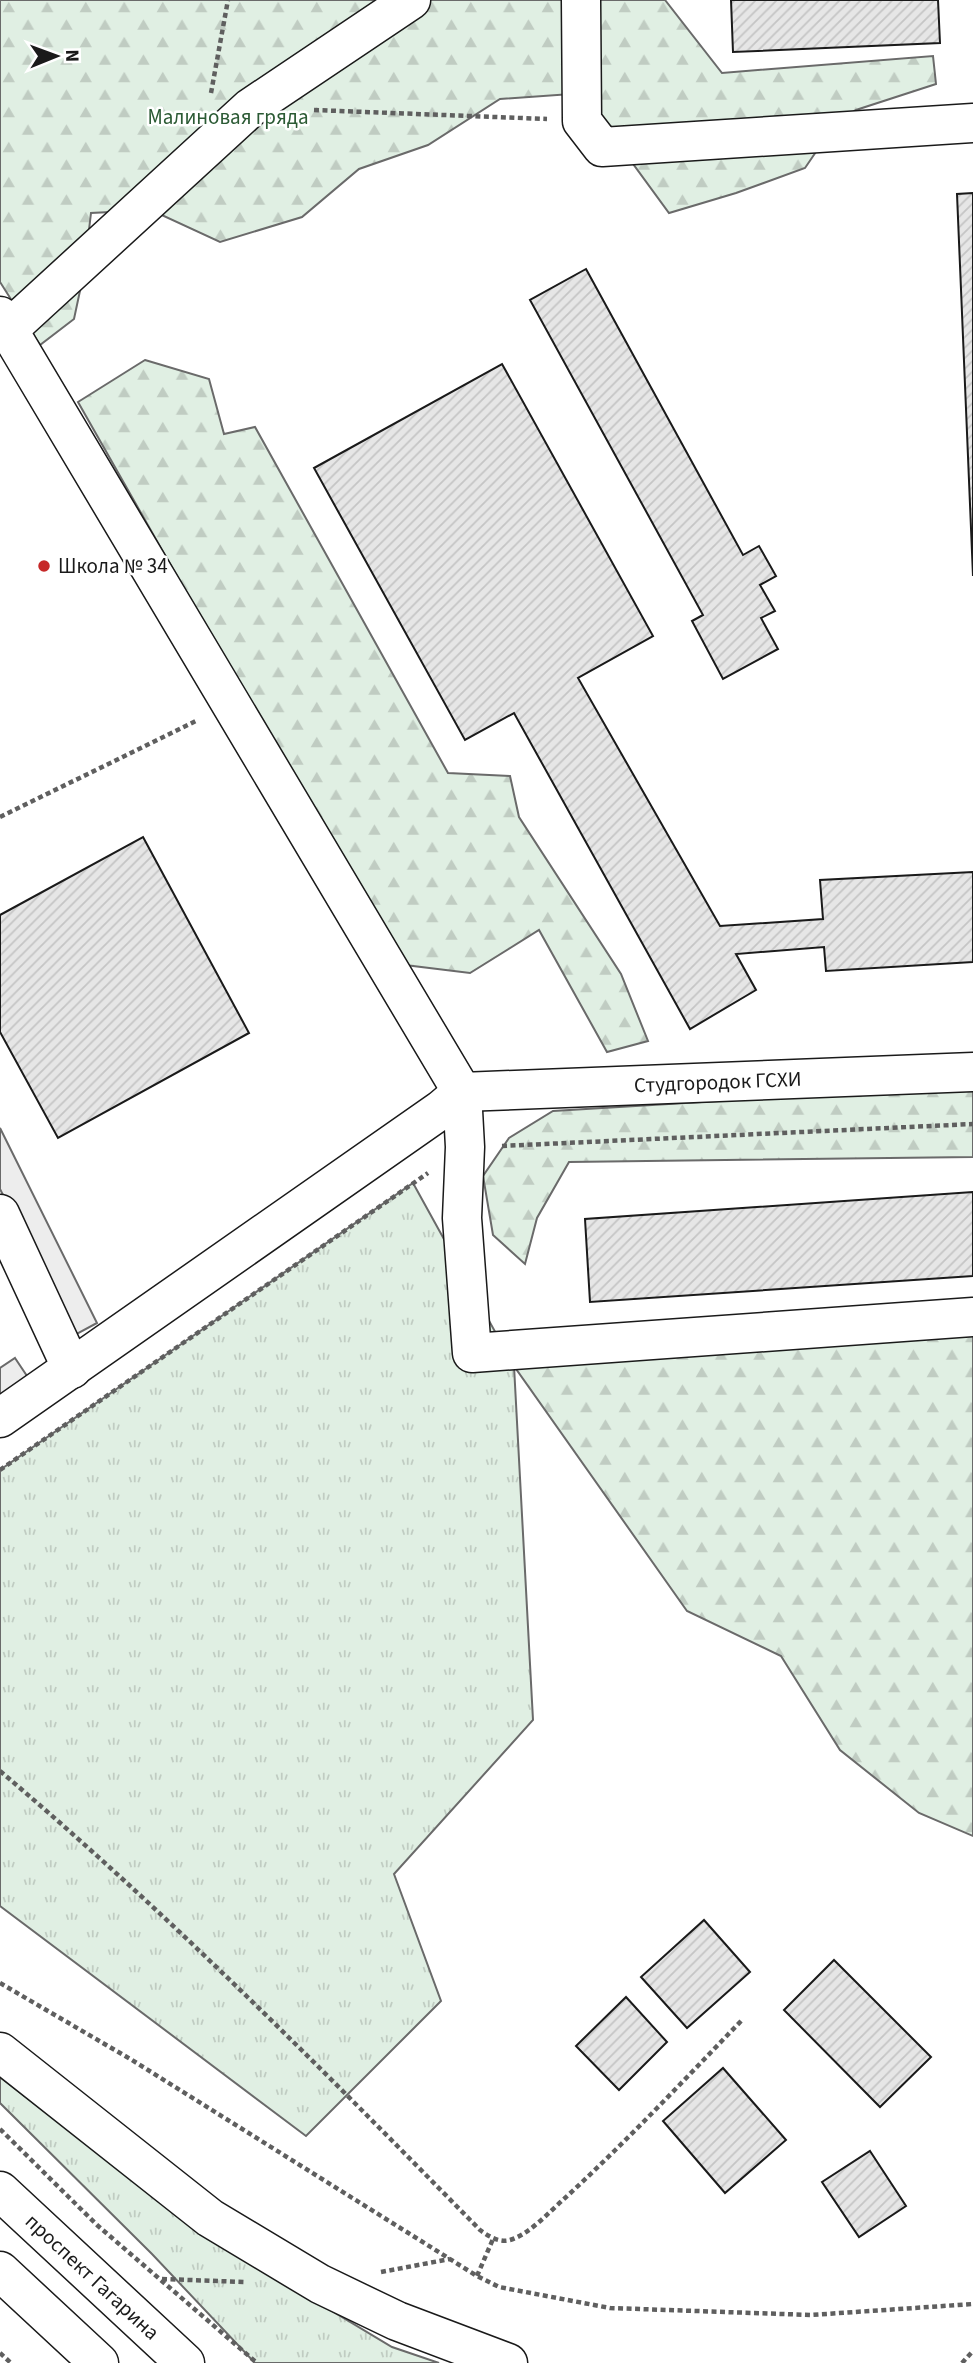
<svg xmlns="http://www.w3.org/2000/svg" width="973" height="2363" viewBox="0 0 973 2363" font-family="'Source Sans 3',sans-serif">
<defs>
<pattern id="grass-tufts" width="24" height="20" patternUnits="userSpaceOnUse" patternTransform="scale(1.75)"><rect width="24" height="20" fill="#e0efe3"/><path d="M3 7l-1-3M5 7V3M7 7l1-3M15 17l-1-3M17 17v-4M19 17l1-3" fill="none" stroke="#c0ccc2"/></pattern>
<pattern id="forest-firs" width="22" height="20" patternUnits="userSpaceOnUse" patternTransform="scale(1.75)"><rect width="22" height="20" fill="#e0efe3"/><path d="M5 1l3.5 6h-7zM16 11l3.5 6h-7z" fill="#c0ccc2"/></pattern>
<pattern id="building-hatch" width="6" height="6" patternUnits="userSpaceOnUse" patternTransform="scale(1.75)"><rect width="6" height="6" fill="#e6e6e6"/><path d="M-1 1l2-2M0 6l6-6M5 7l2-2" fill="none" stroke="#c5c5c5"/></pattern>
</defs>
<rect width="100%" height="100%" fill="#fff"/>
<g fill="url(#grass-tufts)" stroke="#6a6a6a" stroke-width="2">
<polygon points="413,1183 514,1366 533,1720 394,1874 441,2001 306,2136 0,1906 0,1470"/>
<polygon points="0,2077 202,2233 392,2347 439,2363 255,2363 152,2254 0,2103"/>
</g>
<g fill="url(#forest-firs)" stroke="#6a6a6a" stroke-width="2">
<polygon points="0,0 665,0 722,73 933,56 936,84 856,110 835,124 805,168 736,193 669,213 625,153 571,94 500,99 428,145 359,169 302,217 220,242 151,210 91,213 84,272 74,319 40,345 0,282"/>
<polygon points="145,360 209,379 224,434 255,427 448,773 510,776 519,817 621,974 648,1041 607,1052 539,930 470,973 397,964 78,402"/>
<polygon points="968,1086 973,1088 973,1157 569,1162 537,1218 525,1264 493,1235 483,1176 509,1138 553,1111"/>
<polygon points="973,1326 973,1836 919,1813 840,1750 781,1656 687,1611 514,1366"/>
</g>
<g fill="#ededed" stroke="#6a6a6a" stroke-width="2">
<polygon points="0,1128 97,1323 73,1336 0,1189"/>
<polygon points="15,1358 31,1382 0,1402 0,1368"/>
</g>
<g fill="url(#building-hatch)" stroke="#1a1a1a" stroke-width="2">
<polygon points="731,0 938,0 940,43 733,52"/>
<polygon points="973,193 973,576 957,194"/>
<polygon points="586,269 743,555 759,546 776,576 760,585 775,611 761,618 778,649 723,679 692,621 703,615 530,300"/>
<polygon points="502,364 653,636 578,678 720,926 823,919 820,880 973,872 973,962 826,971 824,947 736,954 756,990 690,1029 514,713 465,740 314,468"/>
<polygon points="143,837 249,1033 58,1138 0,1032 0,915"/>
<polygon points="973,1192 973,1276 590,1302 585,1219"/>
<polygon points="704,1920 750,1972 687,2028 641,1977"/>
<polygon points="834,1960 931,2057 880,2107 784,2010"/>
<polygon points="626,1997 667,2042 619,2090 576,2046"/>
<polygon points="723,2068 786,2140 725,2193 663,2121"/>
<polygon points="870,2151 906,2206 859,2237 822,2182"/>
</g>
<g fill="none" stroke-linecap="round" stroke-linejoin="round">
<g stroke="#1a1a1a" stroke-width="41">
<g id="minor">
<polyline points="581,0 582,121 602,147 973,123"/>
<polyline points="0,316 462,1092 465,1147 462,1218 472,1353 973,1317"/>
<polyline points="8,330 250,108 411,0"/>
<path id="s1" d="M 462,1092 L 973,1072"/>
<polyline points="0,1214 72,1369"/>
<polyline points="0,1418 442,1109 462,1092"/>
</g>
</g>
<g stroke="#1a1a1a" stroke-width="41">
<g id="major">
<polyline points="0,2052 210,2218 320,2284 397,2321 508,2363"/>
<path id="s2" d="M 0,2191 L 185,2363"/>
<polyline points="0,2271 99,2363"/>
</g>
</g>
<g stroke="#5f5f5f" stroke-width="4.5" stroke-dasharray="5 3.5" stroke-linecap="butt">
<polyline points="211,93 228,0"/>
<polyline points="314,110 547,119"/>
<polyline points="0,817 198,720"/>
<polyline points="502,1146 973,1124"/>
<polyline points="0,1470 428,1173"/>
<path d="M 0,1771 C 169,1914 325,2072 480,2230 C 488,2236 499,2243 510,2240 C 530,2234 549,2212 565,2198 C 627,2141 685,2079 743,2019"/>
<polyline points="0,1983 132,2060 477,2276 499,2287 610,2308 811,2315 973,2304"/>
<polyline points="0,2129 97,2225 257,2363"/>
<polyline points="381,2272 450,2259"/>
<polyline points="477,2276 493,2239"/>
<polyline points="162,2279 244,2282"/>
<polyline points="0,2353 11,2363"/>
<polyline points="962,2363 973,2351"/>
</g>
<use href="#minor" stroke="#fff" stroke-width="38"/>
<use href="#major" stroke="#fff" stroke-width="38"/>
</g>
<circle fill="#c62828" stroke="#fff" stroke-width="2.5" cx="44" cy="566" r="7"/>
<g text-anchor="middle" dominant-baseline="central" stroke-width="5" stroke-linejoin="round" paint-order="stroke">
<g font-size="21" fill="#2b5a34" stroke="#fff">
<text x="228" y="117">Малиновая гряда</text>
</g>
<g font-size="21" fill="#1a1a1a" stroke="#fff" text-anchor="start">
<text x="58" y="566">Школа № 34</text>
</g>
<g font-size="21" fill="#1a1a1a" stroke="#fff">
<text stroke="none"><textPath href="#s1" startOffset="256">Студгородок ГСХИ</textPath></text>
<text stroke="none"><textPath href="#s2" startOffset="126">проспект Гагарина</textPath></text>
</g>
</g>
<g transform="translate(56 56) rotate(89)" stroke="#ffffff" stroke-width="5" paint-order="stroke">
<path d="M0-5L12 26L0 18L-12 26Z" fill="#1a1a1a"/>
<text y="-10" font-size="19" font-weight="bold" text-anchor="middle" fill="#1a1a1a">N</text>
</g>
</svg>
